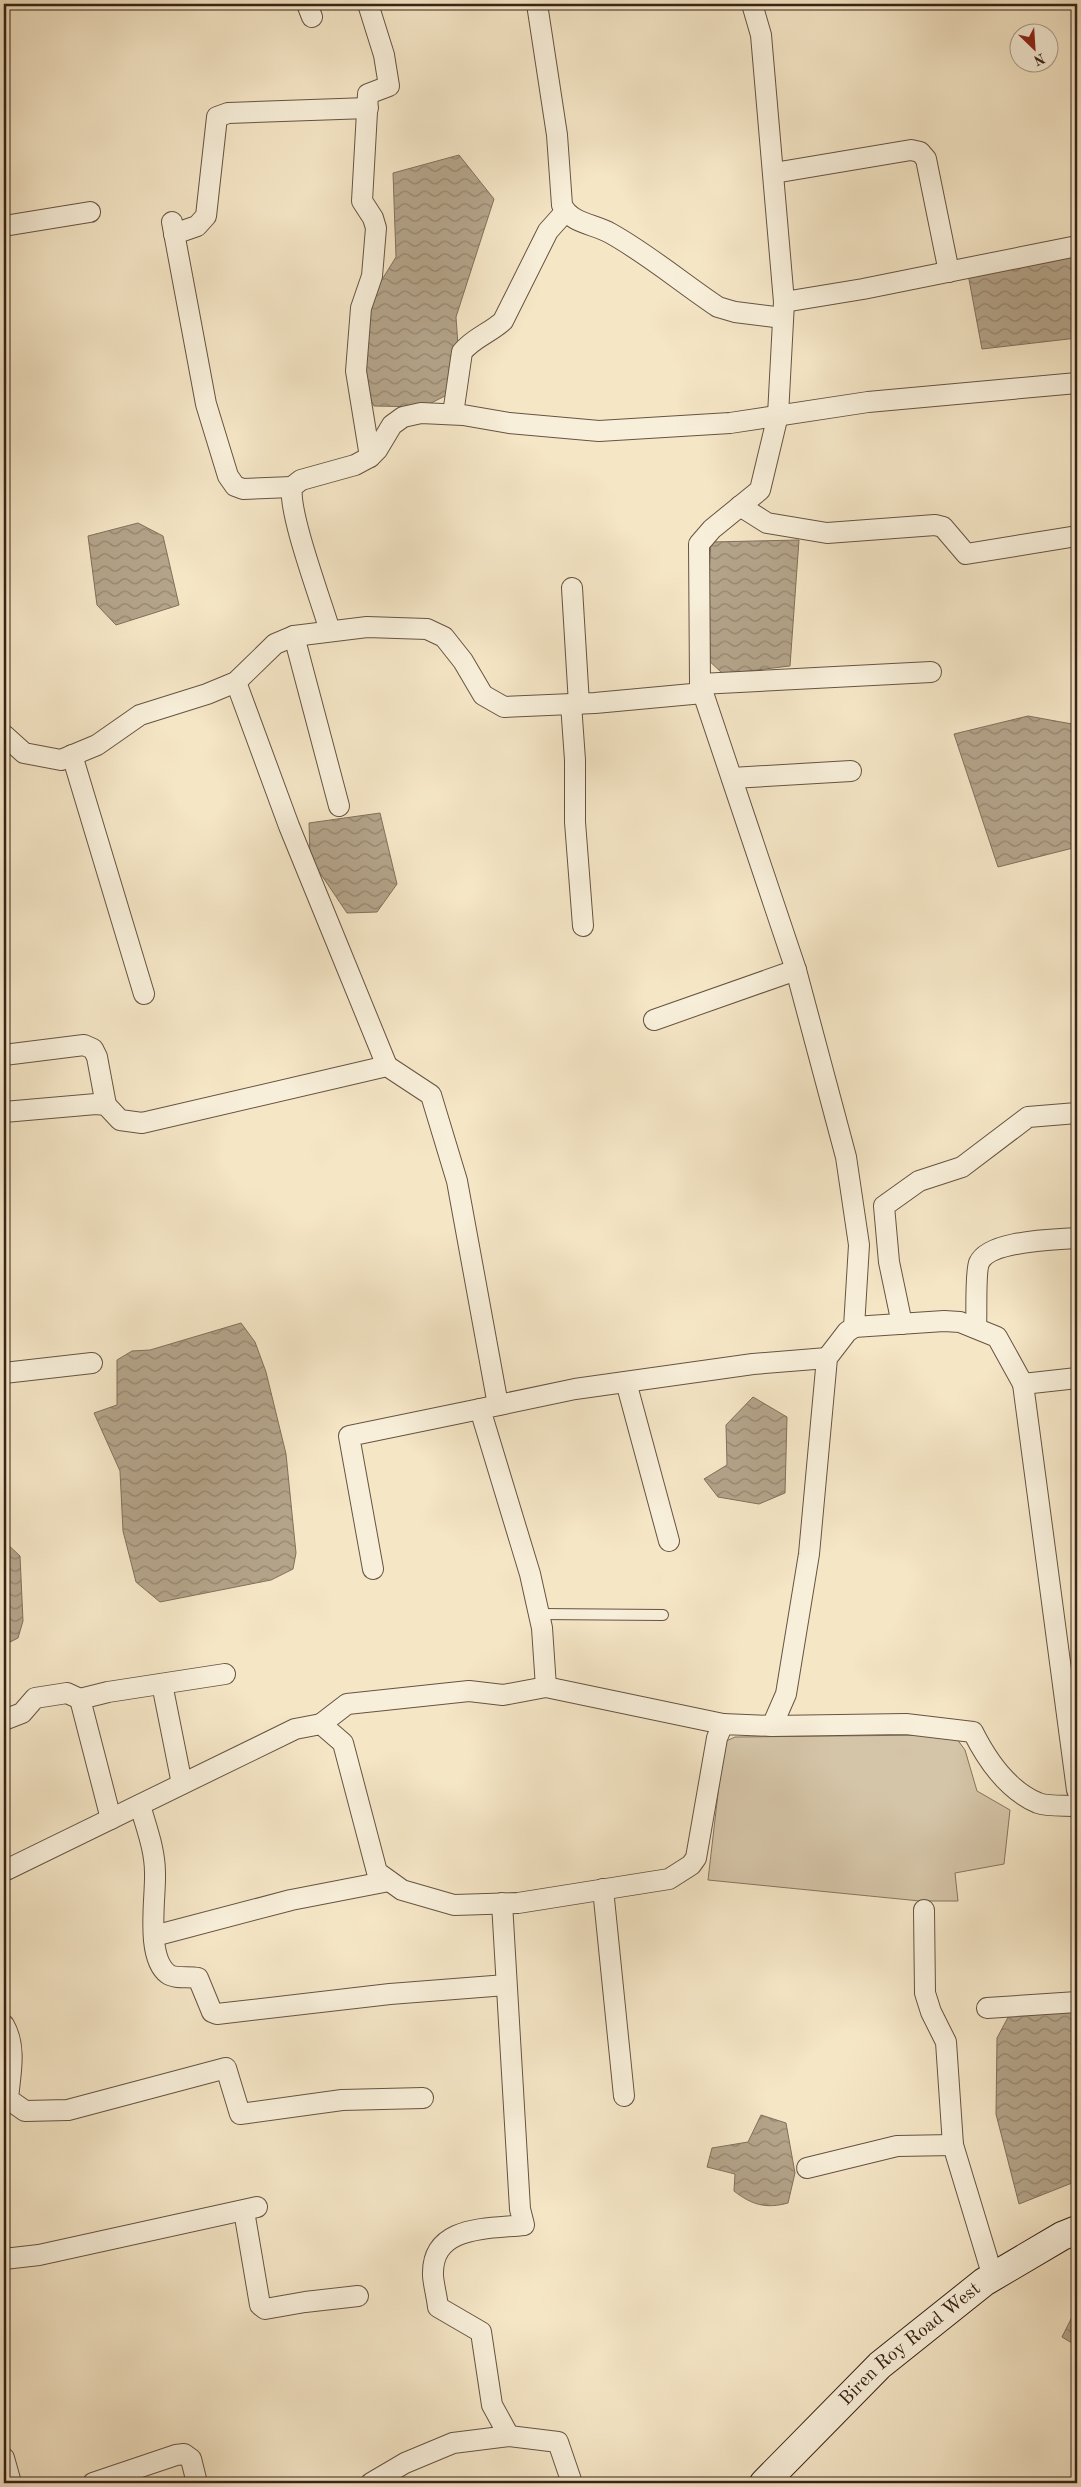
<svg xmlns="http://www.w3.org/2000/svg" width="1081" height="2487" viewBox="0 0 1081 2487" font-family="'Old Standard TT',serif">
<defs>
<pattern id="water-waves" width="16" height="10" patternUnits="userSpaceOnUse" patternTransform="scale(1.25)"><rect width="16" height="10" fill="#b4a48a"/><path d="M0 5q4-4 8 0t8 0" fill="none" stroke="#938570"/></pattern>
</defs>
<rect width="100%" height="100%" fill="#f5e6c6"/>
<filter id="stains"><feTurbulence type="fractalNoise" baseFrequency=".004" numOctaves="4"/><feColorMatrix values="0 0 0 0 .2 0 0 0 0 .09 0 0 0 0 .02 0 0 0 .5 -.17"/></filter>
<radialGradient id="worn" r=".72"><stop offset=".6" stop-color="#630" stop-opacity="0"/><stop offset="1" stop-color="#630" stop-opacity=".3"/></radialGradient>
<polygon fill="#d5c5a8" stroke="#86745f" points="932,1735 957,1739 965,1750 977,1791 1010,1810 1004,1864 955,1873 958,1901 920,1901 708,1880 724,1742 735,1737"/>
<g fill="url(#water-waves)" stroke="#82705c">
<polygon points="459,155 494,199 456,317 461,388 423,407 374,406 360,379 365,307 396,257 393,173"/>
<polygon points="1077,254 1077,338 982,349 968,274"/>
<polygon points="138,523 163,536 179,605 116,625 97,605 88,536"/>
<polygon points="799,540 790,666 723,674 704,656 711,542"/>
<polygon points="1028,716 1072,724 1077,735 1077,847 998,867 954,734"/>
<polygon points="380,813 397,884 377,912 347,913 310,858 309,823"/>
<polygon points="241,1323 255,1342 266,1372 286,1454 296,1553 293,1569 271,1580 160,1602 136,1582 123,1531 120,1471 94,1413 117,1405 117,1360 132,1351 150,1350"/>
<polygon points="753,1397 787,1417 785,1493 759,1504 718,1497 704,1479 727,1465 726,1425"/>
<polygon points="4,1541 20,1556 23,1621 18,1638 4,1645"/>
<polygon points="1077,2001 1077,2181 1019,2204 996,2114 997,2038 1013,2008"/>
<path d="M 761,2115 L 786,2123 L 795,2173 L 788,2203 C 766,2209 752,2205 734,2191 L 735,2174 L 707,2167 L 712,2148 L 748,2142 Z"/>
<polygon points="1077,2307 1077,2346 1062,2337"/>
</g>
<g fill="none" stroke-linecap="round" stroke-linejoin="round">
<g stroke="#665442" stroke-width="12">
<polyline id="service" points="539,1614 663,1615"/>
</g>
<g stroke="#665442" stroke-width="22">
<g id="minor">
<polyline points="307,4 312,17"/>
<polyline points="368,4 384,55 389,86 368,94 362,201 373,218 376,228 372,276 361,308 356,371 370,457"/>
<path d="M 537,4 L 557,135 L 562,205 C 570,223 594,224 610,233 C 648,254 682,283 718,307 L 735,312 L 783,318"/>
<polyline points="774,173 911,150 920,152 926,159 949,272"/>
<polyline points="172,222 206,404 228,476 235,486 243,489 292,487"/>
<polyline points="4,226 90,212"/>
<polyline points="174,234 197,226 206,216 217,117 228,113 368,108"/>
<polyline points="784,302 863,289 1077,246"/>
<path d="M 453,414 L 462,352 C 473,338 490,333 503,321 L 548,231 L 565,212"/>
<polyline points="740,506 767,523 827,533 935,525 943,527 966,554 1077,536"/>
<polyline points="572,588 579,704"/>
<path d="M 330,631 C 321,600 288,513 292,487 L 301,480 L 355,465 L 370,457 L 377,450 L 392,425 L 403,417 L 421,413 L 463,415 L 509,423 L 599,431 L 730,423 L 868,402 L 1077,383"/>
<polyline points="294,636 339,806"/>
<polyline points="236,682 289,826 387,1066"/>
<polyline points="700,684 931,672"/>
<polyline points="571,704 575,760 575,822 583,926"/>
<polyline points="4,735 24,753 61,760 97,745 140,715 207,694 236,682 275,644 294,636 367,627 427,629 444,637 463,661 483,695 504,707 595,703 703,693"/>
<polyline points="72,755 144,994"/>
<polyline points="732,778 851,771"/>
<polyline points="654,1020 796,970"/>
<polyline points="4,1055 84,1045 93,1049 97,1057 106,1105"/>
<polyline points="4,1112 96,1104 106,1105 120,1120 142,1123 387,1066 431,1095 457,1181 498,1405"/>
<polyline points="902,1324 889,1262 884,1206 919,1181 962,1167 1028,1117 1077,1113"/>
<polyline points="854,1327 944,1321 960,1322 997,1337 1023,1384 1077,1378"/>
<path d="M 976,1328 C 977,1315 975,1273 979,1263 C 989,1240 1054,1240 1077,1238"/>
<polyline points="4,1373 92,1363"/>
<polyline points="626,1382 669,1541"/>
<polyline points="1023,1384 1077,1790"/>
<polyline points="373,1569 349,1436 480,1409"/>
<polyline points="162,1684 182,1784"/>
<polyline points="546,1687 542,1628 530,1574 480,1409 575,1389 753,1364 827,1358"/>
<polyline points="4,1720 22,1713 35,1698 67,1693 80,1699"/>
<polyline points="321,1724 347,1704 469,1691 503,1695 546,1687 723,1724"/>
<path d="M 772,1726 L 906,1724 L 973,1732 C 987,1760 1007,1790 1038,1803 C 1049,1807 1066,1805 1077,1806"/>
<path d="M 140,1805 C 146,1827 155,1849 155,1873 C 156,1897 145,1957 168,1974 C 175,1979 189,1976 198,1978 L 212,2012 L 217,2014 L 390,1994 L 506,1985"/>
<polyline points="111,1819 80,1699 108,1692 225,1674"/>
<polyline points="4,1871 295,1729 321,1724 343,1743 377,1872 402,1890 454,1905 518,1903 669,1879 691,1865 696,1858 717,1738 723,1724 772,1726 786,1694 809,1554 827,1358 847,1332 854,1327 859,1245 846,1157 796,970 700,684 699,544 712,529 760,490 778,415 784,302 761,35 752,4"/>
<polyline points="603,1889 624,2096"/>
<path d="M 502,1903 L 520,2209 L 524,2225 C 487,2229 431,2225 433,2276 C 434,2287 437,2297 438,2307 L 481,2332 L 492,2405 L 509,2436"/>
<polyline points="924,1910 925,1993 931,2012 946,2042 953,2145 993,2277"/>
<polyline points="154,1936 291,1900 389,1881"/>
<polyline points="987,2008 1077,2002"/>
<path d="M 4,2025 C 17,2047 10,2075 8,2099 L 25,2111 L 68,2110 L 226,2068 L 240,2114 L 342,2100 L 423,2098"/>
<polyline points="807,2168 897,2146 953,2145"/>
<polyline points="244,2211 260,2305 265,2309 305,2302 358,2296"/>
<polyline points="4,2259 39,2255 257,2207"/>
<polyline points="4,2458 11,2483"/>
<polyline points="93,2483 176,2455 184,2454 191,2459 197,2483"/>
<polyline points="371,2483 405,2463 453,2443 509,2436 558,2442 572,2483"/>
</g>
</g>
<g stroke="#372316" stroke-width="30">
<g id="secondary">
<path id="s1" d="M 764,2483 L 880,2365 L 984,2282 L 1062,2236 L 1077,2230"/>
</g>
</g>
<use href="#service" stroke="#f8efda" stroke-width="10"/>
<use href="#minor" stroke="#f8efda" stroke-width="20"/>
<use href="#secondary" stroke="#f8efda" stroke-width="28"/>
</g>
<g text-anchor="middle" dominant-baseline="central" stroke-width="4" stroke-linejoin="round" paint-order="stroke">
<g font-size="19" fill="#372316" stroke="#f8efda">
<text stroke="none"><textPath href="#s1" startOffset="202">Biren Roy Road West</textPath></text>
</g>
</g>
<rect width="1081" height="2487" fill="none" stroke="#f5e6c6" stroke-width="20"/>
<rect x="5" y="5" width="1071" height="2477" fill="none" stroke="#372316" stroke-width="2.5"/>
<rect x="10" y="10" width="1061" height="2467" fill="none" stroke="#372316"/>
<g transform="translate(1034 48) rotate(155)"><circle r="24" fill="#f8efda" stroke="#ab9d8c"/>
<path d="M0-4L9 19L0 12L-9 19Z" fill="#8f2418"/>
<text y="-8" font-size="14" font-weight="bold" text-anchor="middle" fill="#372316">N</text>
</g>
<rect width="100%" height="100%" filter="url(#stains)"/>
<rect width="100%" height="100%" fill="url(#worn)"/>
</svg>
